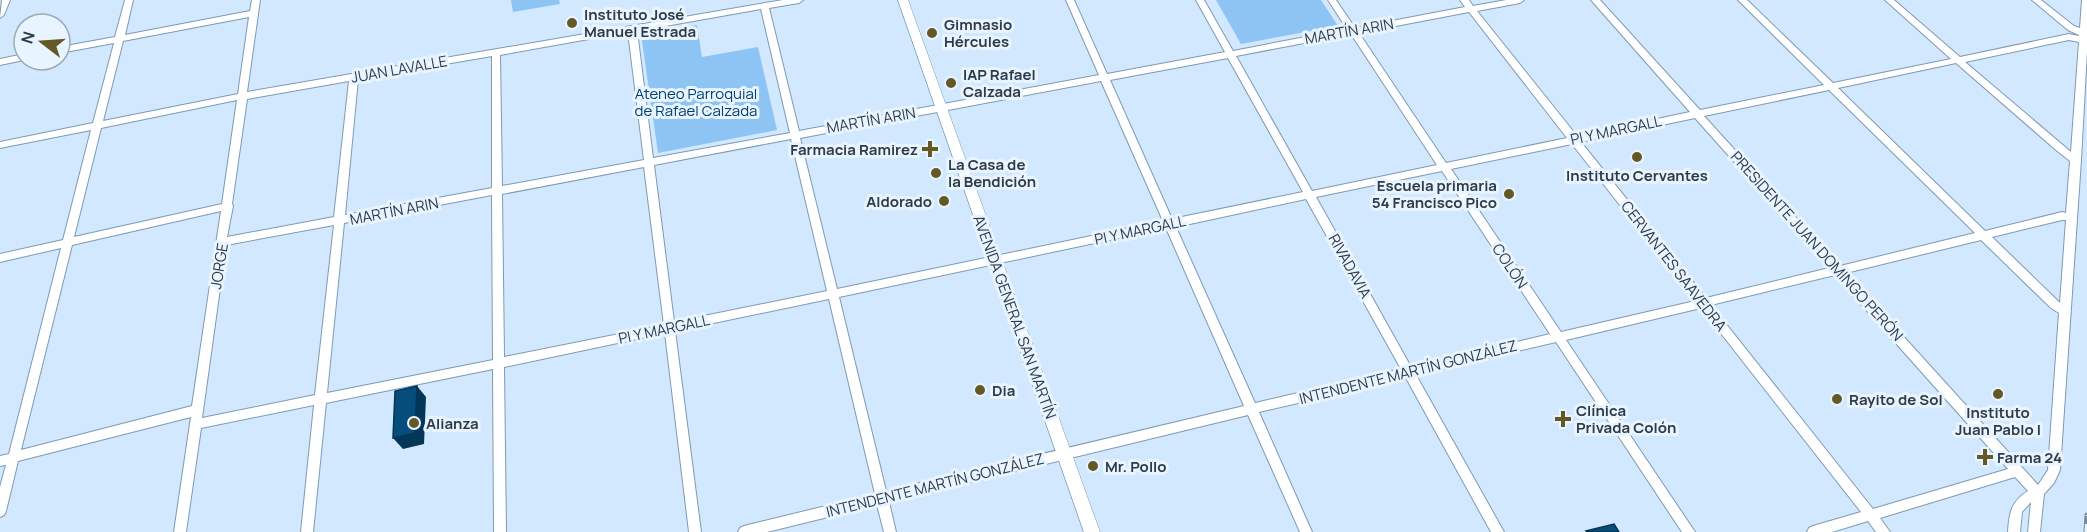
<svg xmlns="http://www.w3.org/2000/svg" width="2087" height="532" viewBox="0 0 2087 532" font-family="Manrope,sans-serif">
<rect width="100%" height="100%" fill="#d1e8fe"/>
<g fill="#8ec4f4">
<polygon points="511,0 559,0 560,4 513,12"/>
<polygon points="1216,0 1321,0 1338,26 1241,44"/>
<polygon points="697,25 702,57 758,47 777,130 658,153 641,34"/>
</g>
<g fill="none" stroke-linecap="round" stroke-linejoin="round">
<g stroke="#7e9ab3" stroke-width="2">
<g id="minor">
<polygon points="2,0 10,0 4,15 0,18"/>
<path d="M 125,0 L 133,0 L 125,35 L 250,11 L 252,0 L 260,0 L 247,92 L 783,0 L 803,0 L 799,3 L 769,8 L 799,131 L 1099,75 L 1066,0 L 1074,0 L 1107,74 L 1225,52 L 1196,0 L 1204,0 L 1233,51 L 1347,29 L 1328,0 L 1336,0 L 1355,28 L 1465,7 L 1460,0 L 1469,0 L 1473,6 L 1506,0 L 1524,0 L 1520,3 L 1477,11 L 1577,136 L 1690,112 L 1591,0 L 1600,0 L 1700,110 L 1824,85 L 1738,0 L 1747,0 L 1833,83 L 1951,59 L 1885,0 L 1894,0 L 1960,57 L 2069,34 L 2079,36 L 2079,35 L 2068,30 L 2032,0 L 2041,0 L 2074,26 L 2080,28 L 2082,0 L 2087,0 L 2087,51 L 2081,160 L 2060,470 L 2054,483 L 2044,494 L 2040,532 L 2028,532 L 2031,502 L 2022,512 L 2020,532 L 2008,532 C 2009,514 2011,501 2028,491 L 2015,477 L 1880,518 L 1890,532 L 1876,532 L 1868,521 L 1832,532 L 1807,532 L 1809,528 L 1813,526 L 1861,512 L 1701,308 L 1566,340 L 1695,532 L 1682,532 L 1556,342 L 1416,375 L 1504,532 L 1491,532 L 1406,378 L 1259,412 L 1312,532 L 1300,532 L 1248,415 L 889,502 L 896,532 L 884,532 L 877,505 L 767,532 L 738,532 L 740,528 L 744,526 L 875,494 L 829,299 L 675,331 L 701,532 L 689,532 L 665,333 L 504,367 L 506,532 L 494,532 L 493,369 L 326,403 L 313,532 L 301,532 L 314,405 L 201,428 L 186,532 L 174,532 L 191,417 L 18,461 L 6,511 L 4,515 L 0,517 L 0,487 L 6,465 L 0,466 L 0,456 L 9,454 L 61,248 L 0,262 L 0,254 L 63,240 L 91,130 L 0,148 L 0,142 L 93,123 L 114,43 L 60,53 L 60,47 L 115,37 ZM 761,9 L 790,133 L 653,158 L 637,31 ZM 1469,12 L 1567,138 L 1446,163 L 1359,33 ZM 249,17 L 238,94 L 103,121 L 123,41 ZM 628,32 L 644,160 L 502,186 L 500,55 ZM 1351,34 L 1437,165 L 1312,191 L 1236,56 ZM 2069,40 L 2079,42 L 2071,152 L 1965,62 ZM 492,56 L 492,188 L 345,215 L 358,79 ZM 1228,58 L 1303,192 L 1172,219 L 1110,80 ZM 1956,63 L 2056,150 L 2070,161 L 2066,213 L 2062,212 L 1985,231 L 1838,88 ZM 349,81 L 334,217 L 227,237 L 233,206 L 232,204 L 247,99 ZM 1101,81 L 1163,221 L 837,289 L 800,138 ZM 1829,90 L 1975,233 L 1840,266 L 1704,116 ZM 237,100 L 222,204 L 74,237 L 101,128 ZM 1695,118 L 1829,268 L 1706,298 L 1581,142 ZM 791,139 L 827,291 L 674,322 L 654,165 ZM 1572,144 L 1695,301 L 1561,332 L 1451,169 ZM 644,167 L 664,325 L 504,357 L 502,194 ZM 1442,171 L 1550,334 L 1411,367 L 1316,197 ZM 492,195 L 493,360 L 327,393 L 344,223 ZM 1306,199 L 1401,369 L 1255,403 L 1176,227 ZM 221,211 L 192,406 L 21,450 L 72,245 ZM 2062,220 L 2066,220 L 2060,303 L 1992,237 ZM 334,225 L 315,395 L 202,418 L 226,245 ZM 1166,228 L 1244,406 L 886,491 L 839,297 ZM 1981,240 L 2051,308 L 2059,313 L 2048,470 L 2038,485 L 1846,273 ZM 1835,275 L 2008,469 L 1873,509 L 1711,305 Z"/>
<polygon points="24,54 24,60 0,65 0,59"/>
</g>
</g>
<g stroke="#7e9ab3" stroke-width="1">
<polygon id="major" points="898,0 908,0 1100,532 1084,532"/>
</g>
<use href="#minor" fill="#fff" fill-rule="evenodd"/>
<use href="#major" fill="#fff" fill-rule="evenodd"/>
<g stroke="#788999" stroke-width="5">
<polyline id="rail" points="2086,532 2087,515"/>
</g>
<use href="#rail" stroke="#e8f4ff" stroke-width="3" stroke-dasharray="8" stroke-linecap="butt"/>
</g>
<polygon fill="#043657" points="417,386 426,397 424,444 403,449 393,438"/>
<g fill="#064d7c" stroke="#043657" stroke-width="1.5">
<polygon points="417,386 415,433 393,438 395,391"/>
<polygon points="1614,524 1619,532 1587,532 1586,531"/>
</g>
<g fill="#645825" stroke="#e8f4ff" stroke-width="2">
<circle cx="572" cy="23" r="6"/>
<circle cx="932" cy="33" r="6"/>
<circle cx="951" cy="83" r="6"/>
<path d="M927 140h6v6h6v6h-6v6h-6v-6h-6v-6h6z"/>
<circle cx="1637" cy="157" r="6"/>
<circle cx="936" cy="173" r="6"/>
<circle cx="1509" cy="194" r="6"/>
<circle cx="944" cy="201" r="6"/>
<circle cx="980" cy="390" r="6"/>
<circle cx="1998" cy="394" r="6"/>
<circle cx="1837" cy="399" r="6"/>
<path d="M1560 410h6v6h6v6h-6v6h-6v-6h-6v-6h6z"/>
<circle cx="414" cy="423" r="6"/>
<path d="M1982 448h6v6h6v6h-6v6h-6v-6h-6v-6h6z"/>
<circle cx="1093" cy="466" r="6"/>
</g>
<g text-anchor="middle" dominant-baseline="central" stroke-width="6" stroke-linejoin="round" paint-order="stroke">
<g font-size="15" font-weight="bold" fill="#2f3b46" stroke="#e8f4ff" text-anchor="start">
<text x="584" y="14">Instituto José<tspan x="584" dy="17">Manuel Estrada</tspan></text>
<text x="944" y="24">Gimnasio<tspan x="944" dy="17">Hércules</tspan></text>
<text x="963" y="74">IAP Rafael<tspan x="963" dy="17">Calzada</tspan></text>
<text x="918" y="149" text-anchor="end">Farmacia Ramirez</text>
<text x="948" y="164">La Casa de<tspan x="948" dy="17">la Bendición</tspan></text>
<text x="1637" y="175" text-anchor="middle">Instituto Cervantes</text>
<text x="1497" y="185" text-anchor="end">Escuela primaria<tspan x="1497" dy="17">54 Francisco Pico</tspan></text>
<text x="932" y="201" text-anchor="end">Aldorado</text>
<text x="992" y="390">Dia</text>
<text x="1849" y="399">Rayito de Sol</text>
<text x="1576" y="410">Clínica<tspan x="1576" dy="17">Privada Colón</tspan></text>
<text x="1998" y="412" text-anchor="middle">Instituto<tspan x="1998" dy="17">Juan Pablo I</tspan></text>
<text x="426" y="423">Alianza</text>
<text x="1997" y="457">Farma 24</text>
<text x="1105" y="466">Mr. Pollo</text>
</g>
<g font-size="15" fill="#2f3b46" stroke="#e8f4ff">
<text transform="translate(1349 31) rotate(-10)">MARTÍN ARIN</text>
<text transform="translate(399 69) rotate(-10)">JUAN LAVALLE</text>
<text transform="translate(871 120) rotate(-10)">MARTÍN ARIN</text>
<text transform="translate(1616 130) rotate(-12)">PI Y MARGALL</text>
<text transform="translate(394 211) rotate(-11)">MARTÍN ARIN</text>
<text transform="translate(1140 230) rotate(-12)">PI Y MARGALL</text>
<text transform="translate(1817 246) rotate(48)">PRESIDENTE JUAN DOMINGO PERÓN</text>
<text transform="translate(219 266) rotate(-81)">JORGE</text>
<text transform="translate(1350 266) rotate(61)">RIVADAVIA</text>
<text transform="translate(1510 266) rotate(56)">COLÓN</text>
<text transform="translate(1674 266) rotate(52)">CERVANTES SAAVEDRA</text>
<text transform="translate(1015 317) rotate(70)">AVENIDA GENERAL SAN MARTÍN</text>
<text transform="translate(664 329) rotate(-12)">PI Y MARGALL</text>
<text transform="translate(1408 372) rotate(-14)">INTENDENTE MARTÍN GONZÁLEZ</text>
<text transform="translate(935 485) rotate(-14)">INTENDENTE MARTÍN GONZÁLEZ</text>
</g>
<g font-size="15" fill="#00406b" stroke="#e8f4ff">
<text x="696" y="93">Ateneo Parroquial<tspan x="696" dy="17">de Rafael Calzada</tspan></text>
</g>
</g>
<g transform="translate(42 42) rotate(287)"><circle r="28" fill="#e8f4ff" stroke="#9eaab5" stroke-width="1.5"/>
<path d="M0-4.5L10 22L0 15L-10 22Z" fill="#645825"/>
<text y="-9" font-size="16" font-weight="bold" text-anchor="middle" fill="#2f3b46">N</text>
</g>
</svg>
